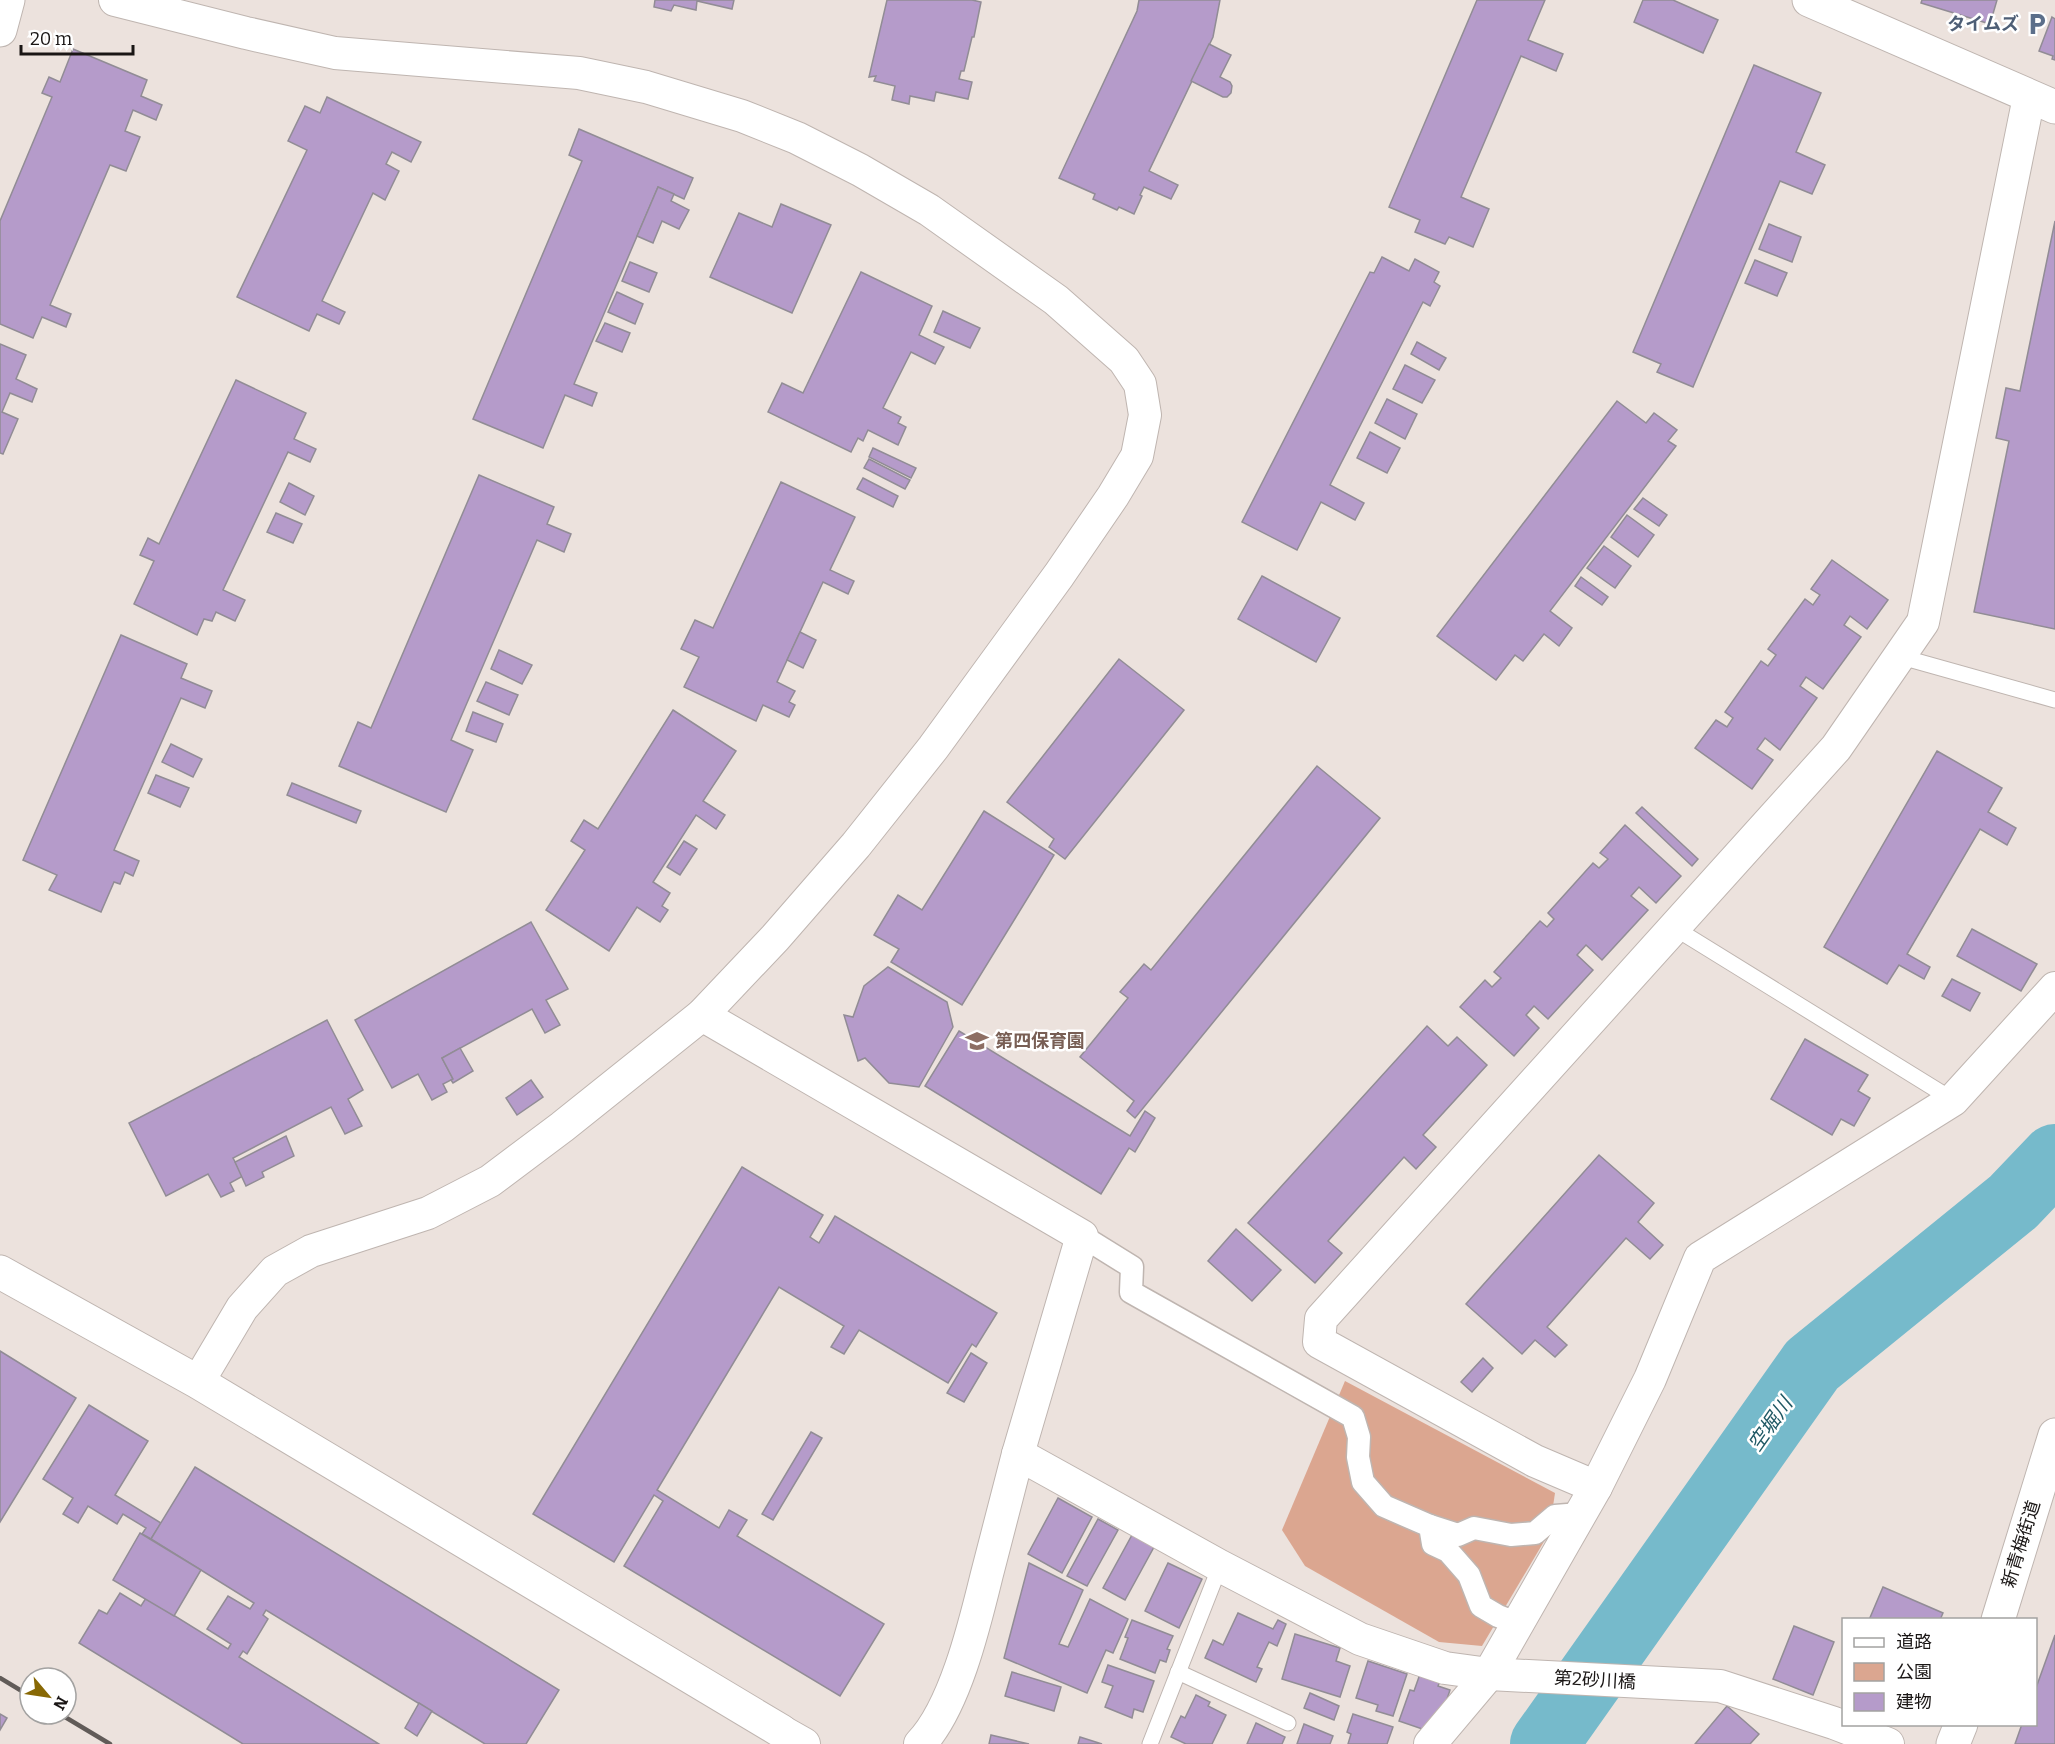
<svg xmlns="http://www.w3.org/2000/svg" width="2055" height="1744" viewBox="0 0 2055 1744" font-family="Bitter,'Noto Sans JP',serif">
<rect width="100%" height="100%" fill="#ece2dd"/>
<polygon fill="#dba690" points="1345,1381 1555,1493 1549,1533 1482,1646 1439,1642 1305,1566 1282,1530"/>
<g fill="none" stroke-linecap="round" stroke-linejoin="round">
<polyline stroke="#76bacb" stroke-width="68" points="1544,1744 1812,1365 2013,1202 2055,1158"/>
</g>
<g fill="#b59bca" stroke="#918c95" stroke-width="1.5">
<polygon points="655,0 734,0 732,9 697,1 696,10 674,5 671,11 654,7"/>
<polygon points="887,0 972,0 981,2 974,37 972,37 964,71 961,71 959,79 972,82 968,99 936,92 934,101 910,96 909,104 892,100 895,86 874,81 876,76 869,77"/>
<polygon points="1139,0 1220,0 1213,37 1149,171 1178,185 1171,199 1144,187 1140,195 1142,196 1134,214 1119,207 1117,210 1093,199 1095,194 1059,178 1137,11"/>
<polygon points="1477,0 1545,0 1528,40 1563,54 1556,71 1521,56 1461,197 1489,209 1473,247 1449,237 1445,244 1415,232 1420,220 1389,207"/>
<polygon points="1643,0 1673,0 1718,20 1703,53 1634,22"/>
<polygon points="1922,0 1997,0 1990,24 1921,3"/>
<polygon points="2052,17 2055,19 2055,60 2052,59 2053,56 2039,51"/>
<polygon points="1209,44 1231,55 1220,77 1230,82 1232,86 1231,93 1227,97 1223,97 1191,81"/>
<polygon points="73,49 147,80 141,96 162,105 156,120 133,110 125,131 140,137 126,171 110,165 50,305 71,314 66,327 42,317 33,338 0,324 0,221 52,97 42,93 49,77 60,82"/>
<polygon points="1754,65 1821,93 1796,152 1825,165 1812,194 1780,181 1693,387 1657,372 1661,364 1633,352"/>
<polygon points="327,97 421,142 411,162 392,152 386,164 399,171 385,200 373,193 322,301 345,312 339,324 317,314 309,331 237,297 307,150 288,141 305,106 320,113"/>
<polygon points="579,129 693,178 684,199 658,187 574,384 597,393 592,406 565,395 543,448 473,419 582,161 569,155"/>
<polygon points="658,187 674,194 671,201 689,210 679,229 662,221 653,243 637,236"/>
<polygon points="781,204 831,225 792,313 710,277 739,213 772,227"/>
<polygon points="2055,221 2055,629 1974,612 2009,441 1996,438 2006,388 2020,391"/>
<polygon points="1769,224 1801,237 1792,262 1759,249"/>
<polygon points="1382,257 1409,271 1415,259 1439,272 1434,282 1440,286 1430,306 1423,302 1330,485 1364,503 1355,520 1321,502 1297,550 1242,522 1370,272 1374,273"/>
<polygon points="1755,260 1787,273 1777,296 1745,283"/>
<polygon points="630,262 657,273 649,292 622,281"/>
<polygon points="861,272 932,306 919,335 944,347 935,364 911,352 883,408 901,417 898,423 906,427 898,445 868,430 863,441 858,438 851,452 768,412 782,383 803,393"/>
<polygon points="617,292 643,304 635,324 608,312"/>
<polygon points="943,311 980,328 970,348 934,332"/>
<polygon points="605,323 630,333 622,352 596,341"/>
<polygon points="1417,342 1446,358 1439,370 1411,354"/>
<polygon points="0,344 26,355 16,379 37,389 32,402 10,393 2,412 18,419 3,454 0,453"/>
<polygon points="1405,365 1435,380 1422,403 1393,389"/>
<polygon points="236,380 306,413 294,439 316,449 310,462 288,452 223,590 245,600 235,621 216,612 212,621 204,619 197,635 134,604 154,561 140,555 148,538 159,544"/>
<polygon points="1387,399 1417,414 1405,439 1375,423"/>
<polygon points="1617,401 1646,423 1654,413 1677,430 1668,441 1676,446 1550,611 1572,628 1559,646 1544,634 1523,661 1515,655 1496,680 1437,636"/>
<polygon points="1370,432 1400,448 1387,473 1357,458"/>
<polygon points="873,448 916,468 911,478 869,457"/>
<polygon points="869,459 910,480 905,489 864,468"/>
<polygon points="479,475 554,507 547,524 571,534 564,552 537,540 451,740 473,750 446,812 339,766 358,722 371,728"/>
<polygon points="863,478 898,496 893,507 857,489"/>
<polygon points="781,482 855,517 830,570 854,581 848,594 823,582 777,682 795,691 789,702 795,705 789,717 763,705 756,721 684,687 699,657 681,649 695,620 713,628"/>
<polygon points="289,483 314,496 305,515 280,502"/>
<polygon points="1643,498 1667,515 1659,526 1634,509"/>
<polygon points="276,513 302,524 293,543 267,532"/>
<polygon points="1627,515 1654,535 1638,557 1611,537"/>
<polygon points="1604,546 1631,566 1615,588 1587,568"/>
<polygon points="1832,560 1888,600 1867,629 1850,616 1844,625 1861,637 1823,689 1806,677 1800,686 1817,698 1780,750 1765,738 1757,749 1773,760 1752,789 1695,748 1716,720 1727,727 1733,718 1725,712 1761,661 1768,666 1776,655 1768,649 1805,599 1813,605 1820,595 1811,589"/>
<polygon points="1262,576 1340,618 1316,662 1238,619"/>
<polygon points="1581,577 1608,597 1602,605 1575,586"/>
<polygon points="800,632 816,640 803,668 787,660"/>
<polygon points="121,635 187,664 181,678 212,691 205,708 181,698 114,850 139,861 133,876 125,872 120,884 114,882 101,912 49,890 57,875 23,860"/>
<polygon points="499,650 532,665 522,684 491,669"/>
<polygon points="1119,659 1184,710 1065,859 1049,847 1054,839 1007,802"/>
<polygon points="486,682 518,695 509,715 477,701"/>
<polygon points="673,710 736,751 703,801 725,815 716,829 696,815 653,882 670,893 662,906 668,910 660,922 637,907 609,951 546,910 585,850 571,841 584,820 598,829"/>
<polygon points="473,712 503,724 496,742 466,731"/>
<polygon points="171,744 202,759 193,777 162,762"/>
<polygon points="1937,751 2002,788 1988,812 2016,828 2007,845 1980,829 1907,954 1930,967 1924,979 1899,965 1887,984 1824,947"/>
<polygon points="1317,766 1380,818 1135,1118 1127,1111 1134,1101 1080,1057 1128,998 1120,992 1144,964 1151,970"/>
<polygon points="156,775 189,788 180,807 148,793"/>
<polygon points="292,783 361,811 356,823 287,795"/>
<polygon points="1642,807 1698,859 1692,866 1636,813"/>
<polygon points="984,811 1054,855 962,1005 891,962 899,949 874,935 898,895 922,910"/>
<polygon points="1625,825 1681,876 1656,903 1639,887 1631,896 1648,910 1602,960 1586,945 1577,955 1593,970 1548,1019 1534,1006 1526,1015 1539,1028 1514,1056 1460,1007 1485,980 1492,987 1501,978 1494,972 1540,921 1547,927 1554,919 1548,913 1593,863 1599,868 1608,859 1600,853"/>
<polygon points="684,841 697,849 680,875 667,867"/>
<polygon points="531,922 568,989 546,1000 560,1025 545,1033 532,1009 442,1058 453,1079 443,1084 447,1092 432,1100 418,1074 392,1088 355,1020"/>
<polygon points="1972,929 2037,964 2021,991 1957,956"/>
<polygon points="888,967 947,1002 953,1027 919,1087 889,1083 865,1058 858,1061 844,1015 853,1017 864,986"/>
<polygon points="1952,979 1980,993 1970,1011 1942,996"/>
<polygon points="327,1020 363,1090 348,1099 362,1126 345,1134 331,1107 233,1158 243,1176 230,1183 234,1191 221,1197 208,1174 166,1196 129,1123"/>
<polygon points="1427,1026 1448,1046 1457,1037 1487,1065 1423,1135 1436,1147 1416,1169 1404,1157 1328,1241 1342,1253 1315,1283 1248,1223"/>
<polygon points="959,1031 1130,1136 1145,1111 1155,1118 1135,1152 1129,1148 1101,1194 925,1086"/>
<polygon points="1805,1039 1868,1075 1858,1091 1870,1098 1854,1126 1841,1119 1832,1135 1771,1099"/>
<polygon points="460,1048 473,1071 453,1083 451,1080 453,1079 442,1058"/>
<polygon points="531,1080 543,1097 517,1115 506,1098"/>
<polygon points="286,1136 294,1156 262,1172 264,1177 246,1186 235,1162"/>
<polygon points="1599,1155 1654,1203 1638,1222 1663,1245 1650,1259 1626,1238 1547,1327 1567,1345 1555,1357 1535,1340 1522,1354 1466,1304"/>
<polygon points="742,1167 823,1215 810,1237 819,1243 835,1216 997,1313 976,1347 972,1344 948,1383 859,1330 844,1354 831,1347 844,1326 779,1287 657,1490 719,1528 729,1510 747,1520 737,1536 884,1624 840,1696 624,1566 663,1501 654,1495 614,1562 533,1514"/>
<polygon points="1236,1229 1281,1270 1252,1301 1208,1261"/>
<polygon points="0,1351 76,1398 0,1522"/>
<polygon points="971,1353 987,1363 964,1402 947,1393"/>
<polygon points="1483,1358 1493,1368 1472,1392 1461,1382"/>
<polygon points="89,1405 148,1441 115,1495 161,1523 151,1539 142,1534 146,1528 123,1514 117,1524 88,1506 78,1523 63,1514 73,1498 43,1479"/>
<polygon points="811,1432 822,1438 773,1520 762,1514"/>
<polygon points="195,1467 559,1690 526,1744 485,1744 266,1610 263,1615 268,1619 247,1654 243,1651 239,1657 379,1744 243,1744 79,1643 99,1610 107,1614 120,1593 141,1606 146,1598 228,1649 231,1644 207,1629 228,1596 250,1609 254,1603 151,1539"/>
<polygon points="1058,1498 1092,1517 1062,1573 1028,1554"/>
<polygon points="1098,1519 1118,1530 1087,1586 1067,1576"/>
<polygon points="140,1533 201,1570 174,1616 113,1580"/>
<polygon points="1132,1535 1154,1547 1125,1600 1103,1588"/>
<polygon points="1029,1563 1083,1590 1059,1644 1068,1647 1090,1599 1128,1619 1113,1653 1106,1650 1087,1693 1004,1658"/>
<polygon points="1168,1563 1202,1579 1179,1628 1145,1611"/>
<polygon points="1883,1587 1943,1613 1940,1620 1869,1620"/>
<polygon points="1238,1613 1273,1629 1278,1620 1286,1624 1277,1646 1269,1642 1257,1667 1262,1669 1256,1682 1205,1658 1213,1640 1223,1645"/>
<polygon points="1132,1620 1173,1636 1167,1649 1170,1650 1166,1662 1160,1660 1155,1673 1120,1659 1128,1638 1125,1637"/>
<polygon points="1794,1626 1834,1642 1813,1695 1773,1679"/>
<polygon points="1295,1634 1340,1648 1336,1661 1350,1666 1340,1697 1282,1679"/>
<polygon points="2055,1635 2055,1744 2015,1744 2022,1724 2036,1724 2036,1688"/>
<polygon points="1368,1661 1407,1674 1393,1716 1376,1711 1378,1705 1356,1698"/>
<polygon points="1108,1665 1154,1681 1143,1712 1134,1709 1132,1718 1105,1707 1113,1686 1102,1682"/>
<polygon points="1012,1672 1061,1687 1054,1711 1005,1696"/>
<polygon points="1420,1674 1440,1681 1438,1686 1450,1690 1437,1729 1431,1732 1399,1721 1410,1690 1414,1691"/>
<polygon points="1310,1693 1339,1706 1334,1720 1304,1708"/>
<polygon points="1196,1695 1210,1702 1208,1706 1226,1715 1212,1744 1186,1744 1171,1737 1181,1716 1185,1718"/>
<polygon points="419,1703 432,1711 417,1736 405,1728"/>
<polygon points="1727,1706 1759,1734 1750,1744 1695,1744"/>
<polygon points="0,1714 7,1718 0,1730"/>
<polygon points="1353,1714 1393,1727 1387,1744 1348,1744 1351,1734 1347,1732"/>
<polygon points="1256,1723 1285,1737 1282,1744 1247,1744"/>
<polygon points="1304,1724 1333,1736 1330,1744 1297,1744"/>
<polygon points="991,1735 1029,1744 989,1744"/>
<polygon points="1080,1737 1102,1744 1078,1744"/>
</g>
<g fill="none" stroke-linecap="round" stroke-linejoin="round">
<g stroke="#bfb5b0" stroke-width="17">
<g id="service">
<polyline points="1898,656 2055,700"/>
<polyline points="1673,927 1953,1100"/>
<polyline points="1178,1672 1288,1723"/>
<polyline points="1150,1744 1220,1566"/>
</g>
</g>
<g stroke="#bfb5b0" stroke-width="25">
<g id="pedestrian">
<polyline points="1082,1236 1132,1267 1131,1292 1353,1417 1359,1437 1358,1457 1363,1482 1384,1506 1430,1526 1433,1544 1448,1551 1469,1575 1481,1606 1498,1616 1516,1623"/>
<polyline points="1430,1526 1458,1535 1474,1528 1511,1535 1535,1533 1555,1516 1580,1514"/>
</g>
</g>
<g stroke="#bfb5b0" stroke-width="34">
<g id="minor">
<polyline points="115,0 246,33 335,53 579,73 646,87 742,116 797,138 860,170 929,210 1056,300 1124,360 1140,384 1145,415 1137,456 1113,496 1059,575 933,748 856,845 775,938 702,1015 562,1127 490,1181 428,1213 311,1251 275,1271 242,1308 198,1382"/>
<polyline points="702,1015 1082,1236 1018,1454"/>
<polyline points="1596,1487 1535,1461 1319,1342 1321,1319 1836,748 1923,622 2029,97"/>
<polyline points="781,1731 804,1744"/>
<path d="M 920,1744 C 955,1708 975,1623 987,1574 C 997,1534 1008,1494 1018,1454 L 1220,1566 L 1360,1639 L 1445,1668 L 1489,1674 L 1720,1686 L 1834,1723 L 1888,1744"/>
<polyline points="1430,1744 1489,1674 1596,1487 1650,1379 1700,1258 1953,1100 2055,988"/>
</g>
</g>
<g stroke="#bfb5b0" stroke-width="35">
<g id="tertiary">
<polyline points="1809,0 2055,107"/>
<polyline points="0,30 8,0"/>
<polyline points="0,1272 198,1382 781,1731"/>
</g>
</g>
<g stroke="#bfb5b0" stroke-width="35">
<g id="primary">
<polyline points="1998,1620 2055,1435"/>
<polyline points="1953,1744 1961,1724"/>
</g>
</g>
<use href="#service" stroke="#fff" stroke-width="15"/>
<use href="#pedestrian" stroke="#fff" stroke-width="22"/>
<use href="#minor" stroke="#fff" stroke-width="32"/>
<use href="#tertiary" stroke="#fff" stroke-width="33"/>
<use href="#primary" stroke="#fff" stroke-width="33"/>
<g stroke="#615b58" stroke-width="4.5">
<polyline points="0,1678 30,1696"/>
<polyline points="60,1714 110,1744"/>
</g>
</g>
<defs>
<g id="parking-bare" transform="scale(1.8)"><path d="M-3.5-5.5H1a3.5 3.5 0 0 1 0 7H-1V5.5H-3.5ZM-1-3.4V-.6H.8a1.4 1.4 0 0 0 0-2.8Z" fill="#5c6f8a" stroke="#fff" stroke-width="2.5" paint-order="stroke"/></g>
<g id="school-bare" transform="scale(1.8)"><path d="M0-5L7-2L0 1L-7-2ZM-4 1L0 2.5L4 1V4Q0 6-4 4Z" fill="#8d6e63" stroke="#fff" stroke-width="2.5" paint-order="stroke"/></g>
</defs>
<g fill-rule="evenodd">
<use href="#parking-bare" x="2037" y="24"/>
<use href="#school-bare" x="977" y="1041"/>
</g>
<g text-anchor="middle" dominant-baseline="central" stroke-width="5" stroke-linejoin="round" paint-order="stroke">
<g font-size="18" font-weight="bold" fill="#4e5e75" stroke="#fff" text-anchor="end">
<text x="2019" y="24">タイムズ</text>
</g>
<g font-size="18" font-weight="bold" fill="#785e54" stroke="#fff" text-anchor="start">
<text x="995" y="1041">第四保育園</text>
</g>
<g font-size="18" fill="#1a1615" stroke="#fff">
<text transform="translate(2021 1544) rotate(-73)">新青梅街道</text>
<text transform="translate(1595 1680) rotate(3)">第2砂川橋</text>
</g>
<g font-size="20" font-style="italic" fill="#205965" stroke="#fff">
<text transform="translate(1770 1424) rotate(-55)">空堀川</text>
</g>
</g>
<rect x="1842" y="1618" width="195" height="108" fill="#ffffff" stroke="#a3a2a1" stroke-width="1.5"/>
<rect x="1854" y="1638" width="30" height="9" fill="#ffffff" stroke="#a3a2a1" stroke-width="1.5"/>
<text x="1896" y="1648" font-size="18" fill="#1a1615">道路</text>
<rect x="1854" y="1663" width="30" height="18" fill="#dba690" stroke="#a3a2a1" stroke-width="1.5"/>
<text x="1896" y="1678" font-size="18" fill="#1a1615">公園</text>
<rect x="1854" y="1693" width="30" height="18" fill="#b59bca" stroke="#a3a2a1" stroke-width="1.5"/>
<text x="1896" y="1708" font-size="18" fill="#1a1615">建物</text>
<g transform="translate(48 1696) rotate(119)"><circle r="28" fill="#ffffff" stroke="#a3a2a1" stroke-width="1.5"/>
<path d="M0-4.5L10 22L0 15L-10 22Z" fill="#886804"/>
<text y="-9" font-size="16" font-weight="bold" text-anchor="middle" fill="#1a1615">N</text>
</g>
<path d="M21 45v9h112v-9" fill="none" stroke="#1a1615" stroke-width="3"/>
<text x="30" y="45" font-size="18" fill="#1a1615" stroke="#ffffff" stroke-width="4.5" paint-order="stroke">20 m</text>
</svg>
